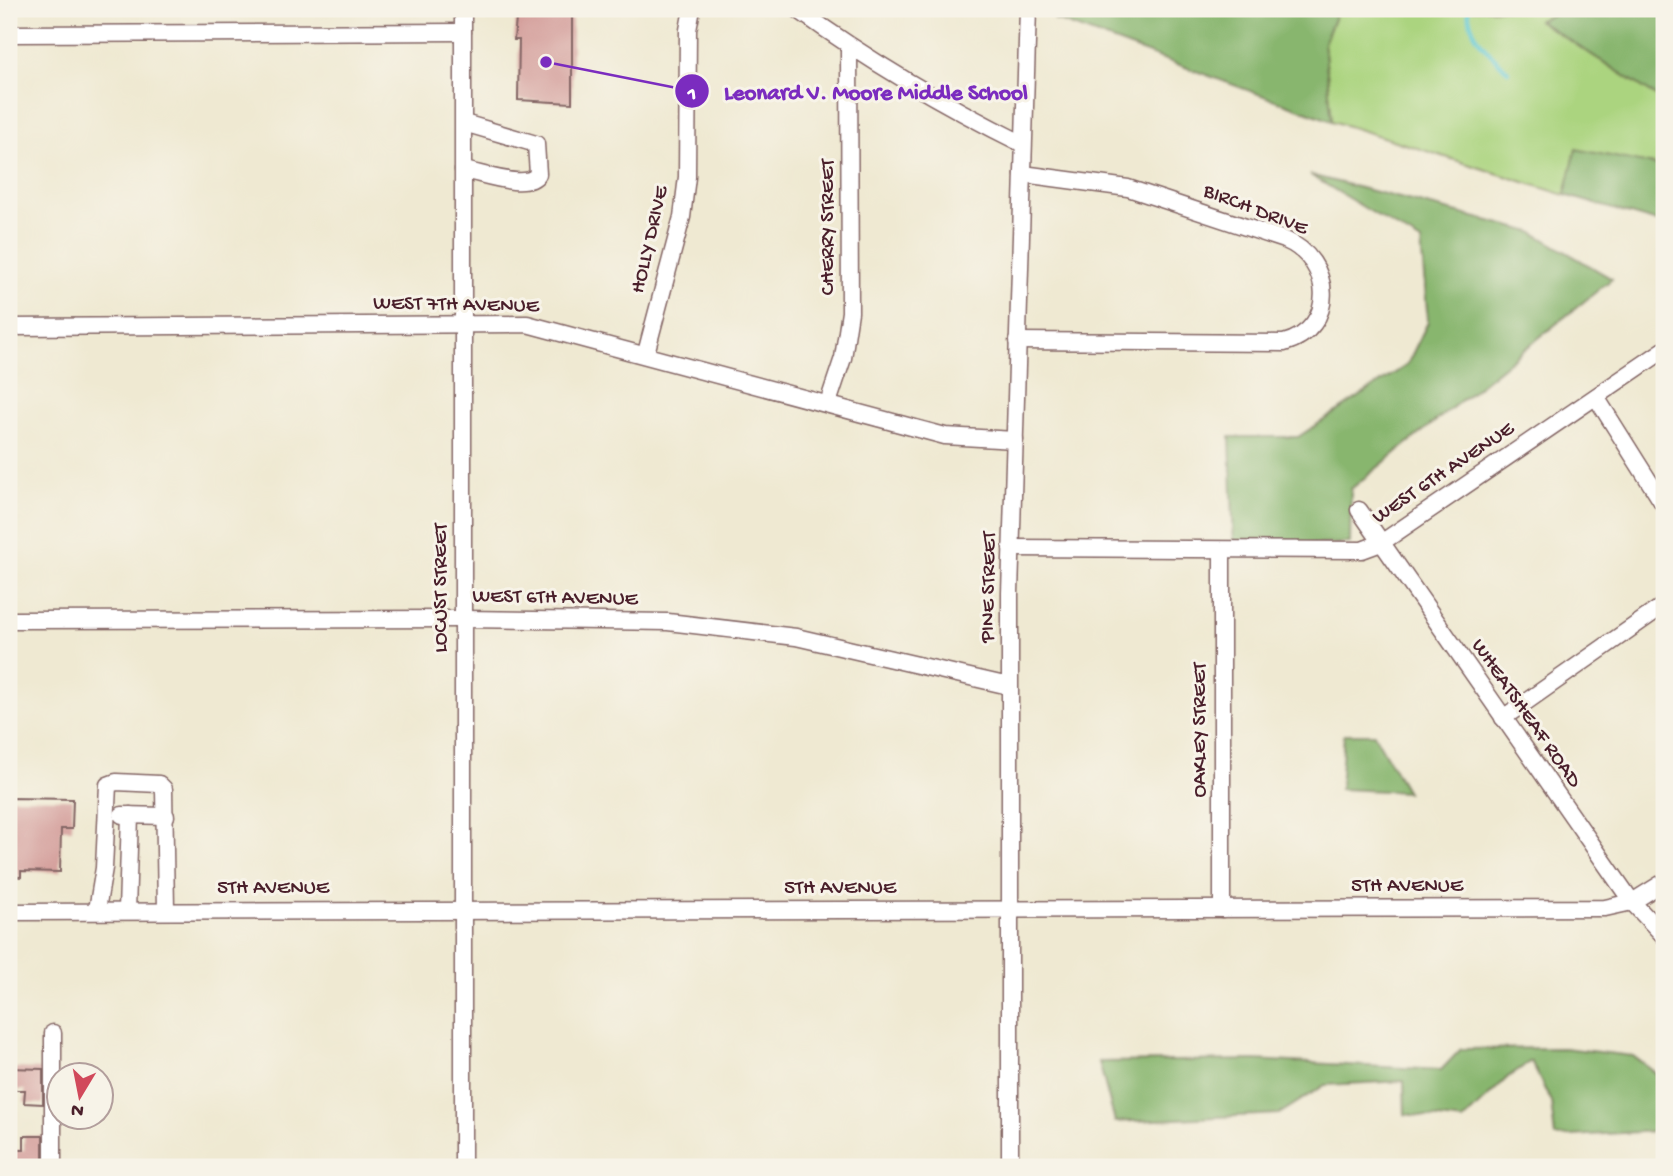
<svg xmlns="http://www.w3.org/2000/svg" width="1673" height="1176" viewBox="0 0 1673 1176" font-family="'Gochi Hand',sans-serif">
<rect width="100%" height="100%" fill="#f7f3e8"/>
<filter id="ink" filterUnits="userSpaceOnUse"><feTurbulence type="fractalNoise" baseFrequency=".0143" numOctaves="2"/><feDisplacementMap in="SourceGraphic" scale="14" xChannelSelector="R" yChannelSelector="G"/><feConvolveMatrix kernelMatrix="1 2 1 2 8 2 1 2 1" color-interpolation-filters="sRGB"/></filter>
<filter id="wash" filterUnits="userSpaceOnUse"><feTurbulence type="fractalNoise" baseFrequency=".00686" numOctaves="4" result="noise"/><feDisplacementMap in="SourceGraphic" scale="28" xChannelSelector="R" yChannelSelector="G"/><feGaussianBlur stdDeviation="1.57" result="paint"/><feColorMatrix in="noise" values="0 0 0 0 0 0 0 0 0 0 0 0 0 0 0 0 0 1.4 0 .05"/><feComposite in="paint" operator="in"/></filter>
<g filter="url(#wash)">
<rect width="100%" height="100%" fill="#efe9d2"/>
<polygon fill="#abd47f" stroke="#7a7a55" stroke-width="2" points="1338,9 1571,9 1539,21 1664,101 1664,167 1576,150 1565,195 1332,121 1324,43"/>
<g fill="#88b66e" stroke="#696a4c" stroke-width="2">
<polygon points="1145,9 1338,9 1324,43 1332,121 1054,19 1122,22"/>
<polygon points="1571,9 1649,9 1664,18 1664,101 1538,20"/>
<polygon points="1576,149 1664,167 1664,224 1565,195"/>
<polygon points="1310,175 1532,232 1612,279 1351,489 1350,543 1234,549 1230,437 1298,437 1407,365 1428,322 1421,242"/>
<polygon points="1344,734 1374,734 1407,792 1340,789"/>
<polygon points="1564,1048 1633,1056 1657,1074 1655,1131 1555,1137 1551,1102 1531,1061 1508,1077 1463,1121 1405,1114 1404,1081 1325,1085 1279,1114 1115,1122 1099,1062 1254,1060 1441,1070 1461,1049"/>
</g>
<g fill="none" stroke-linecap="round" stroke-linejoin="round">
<path stroke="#5bc8d2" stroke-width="4.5" d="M 1468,9 C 1469,36 1489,53 1508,71"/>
</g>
<g id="blocks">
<g fill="#d49f9b">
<polygon points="517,9 554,9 554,13 572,13 572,103 518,100 519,40 514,40"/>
<polygon points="9,798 73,799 72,829 61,829 60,872 21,871 21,877 9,876"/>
<polygon points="9,1068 43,1069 43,1104 24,1103 25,1090 9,1090"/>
<polygon points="24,1136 43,1136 43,1167 9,1167 9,1150 24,1150"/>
</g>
</g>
</g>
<g filter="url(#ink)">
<use href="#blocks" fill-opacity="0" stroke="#846665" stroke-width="2"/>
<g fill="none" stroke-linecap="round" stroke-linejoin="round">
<g stroke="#846665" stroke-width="19">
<g id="minor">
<polyline points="463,9 463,1167"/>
<path d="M 797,9 C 869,61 944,105 1023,144"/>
<polyline points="9,34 463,32"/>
<path d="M 463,170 C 481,173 527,191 538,174 L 536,144 L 464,123"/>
<polyline points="9,327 527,324 945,436 1015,440"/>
<path d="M 1017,341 L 1284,343 C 1338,328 1333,260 1285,240 L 1128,188 L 1023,174"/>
<polyline points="646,353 682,217 687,177 688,30 692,9"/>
<polyline points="1596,397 1664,505"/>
<polyline points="828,403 843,358 850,312 849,47"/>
<polyline points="1359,510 1632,902 1664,936"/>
<polyline points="1011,548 1362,550 1381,543 1664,350"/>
<polyline points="9,620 464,619 668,622 796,637 1009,686"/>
<polyline points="1503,718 1664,605"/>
<polyline points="122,815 166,816"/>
<polyline points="1222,909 1222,551"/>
<polyline points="97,910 104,868 108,785 116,782 159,784 164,789 166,910"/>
<polyline points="127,911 130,815"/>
<polyline points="9,912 1605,908 1632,902 1664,882"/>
<polyline points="53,1167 53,1033"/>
<polyline points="1010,1167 1010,593 1028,9"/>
</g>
</g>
<use href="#minor" stroke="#fff" stroke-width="16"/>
</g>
</g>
<g text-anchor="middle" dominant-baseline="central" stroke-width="6" stroke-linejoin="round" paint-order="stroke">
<g font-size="21" fill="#4a1f2b" stroke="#f7f3e8">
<text transform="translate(1255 211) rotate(21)">BIRCH DRIVE</text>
<text transform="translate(829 227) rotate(-90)">CHERRY STREET</text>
<text transform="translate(651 240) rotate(-77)">HOLLY DRIVE</text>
<text transform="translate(456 306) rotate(1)">WEST 7TH AVENUE</text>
<text transform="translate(1444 474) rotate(-34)">WEST 6TH AVENUE</text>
<text transform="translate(990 587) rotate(-89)">PINE STREET</text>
<text transform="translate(442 588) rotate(-90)">LOCUST STREET</text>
<text transform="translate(555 599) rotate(1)">WEST 6TH AVENUE</text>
<text transform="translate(1525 714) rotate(55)">WHEATSHEAF ROAD</text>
<text transform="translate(1201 730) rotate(-90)">OAKLEY STREET</text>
<text x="1407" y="887">5TH AVENUE</text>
<text x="273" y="889">5TH AVENUE</text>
<text x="840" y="889">5TH AVENUE</text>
</g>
</g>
<path fill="none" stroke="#7b2cbf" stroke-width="2.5" d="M546 62L692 91"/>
<g fill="#7b2cbf" stroke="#f7f3e8" stroke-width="2.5">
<circle cx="546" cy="62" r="7"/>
<circle cx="692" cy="91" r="18"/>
</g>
<g font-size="21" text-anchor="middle" font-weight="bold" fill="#fff">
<text x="692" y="99">1</text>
</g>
<g font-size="23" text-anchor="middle" font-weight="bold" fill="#7b2cbf" stroke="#f7f3e8" stroke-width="6" stroke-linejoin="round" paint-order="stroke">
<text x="876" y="99">Leonard V. Moore Middle School</text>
</g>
<rect width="1673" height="1176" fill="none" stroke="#f7f3e8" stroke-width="35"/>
<g transform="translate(80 1096) rotate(190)"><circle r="33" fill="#f7f3e8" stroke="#b29e9c" stroke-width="2"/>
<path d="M0-5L12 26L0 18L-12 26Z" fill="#d1495b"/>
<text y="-10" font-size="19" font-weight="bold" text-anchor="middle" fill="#4a1f2b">N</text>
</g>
</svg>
